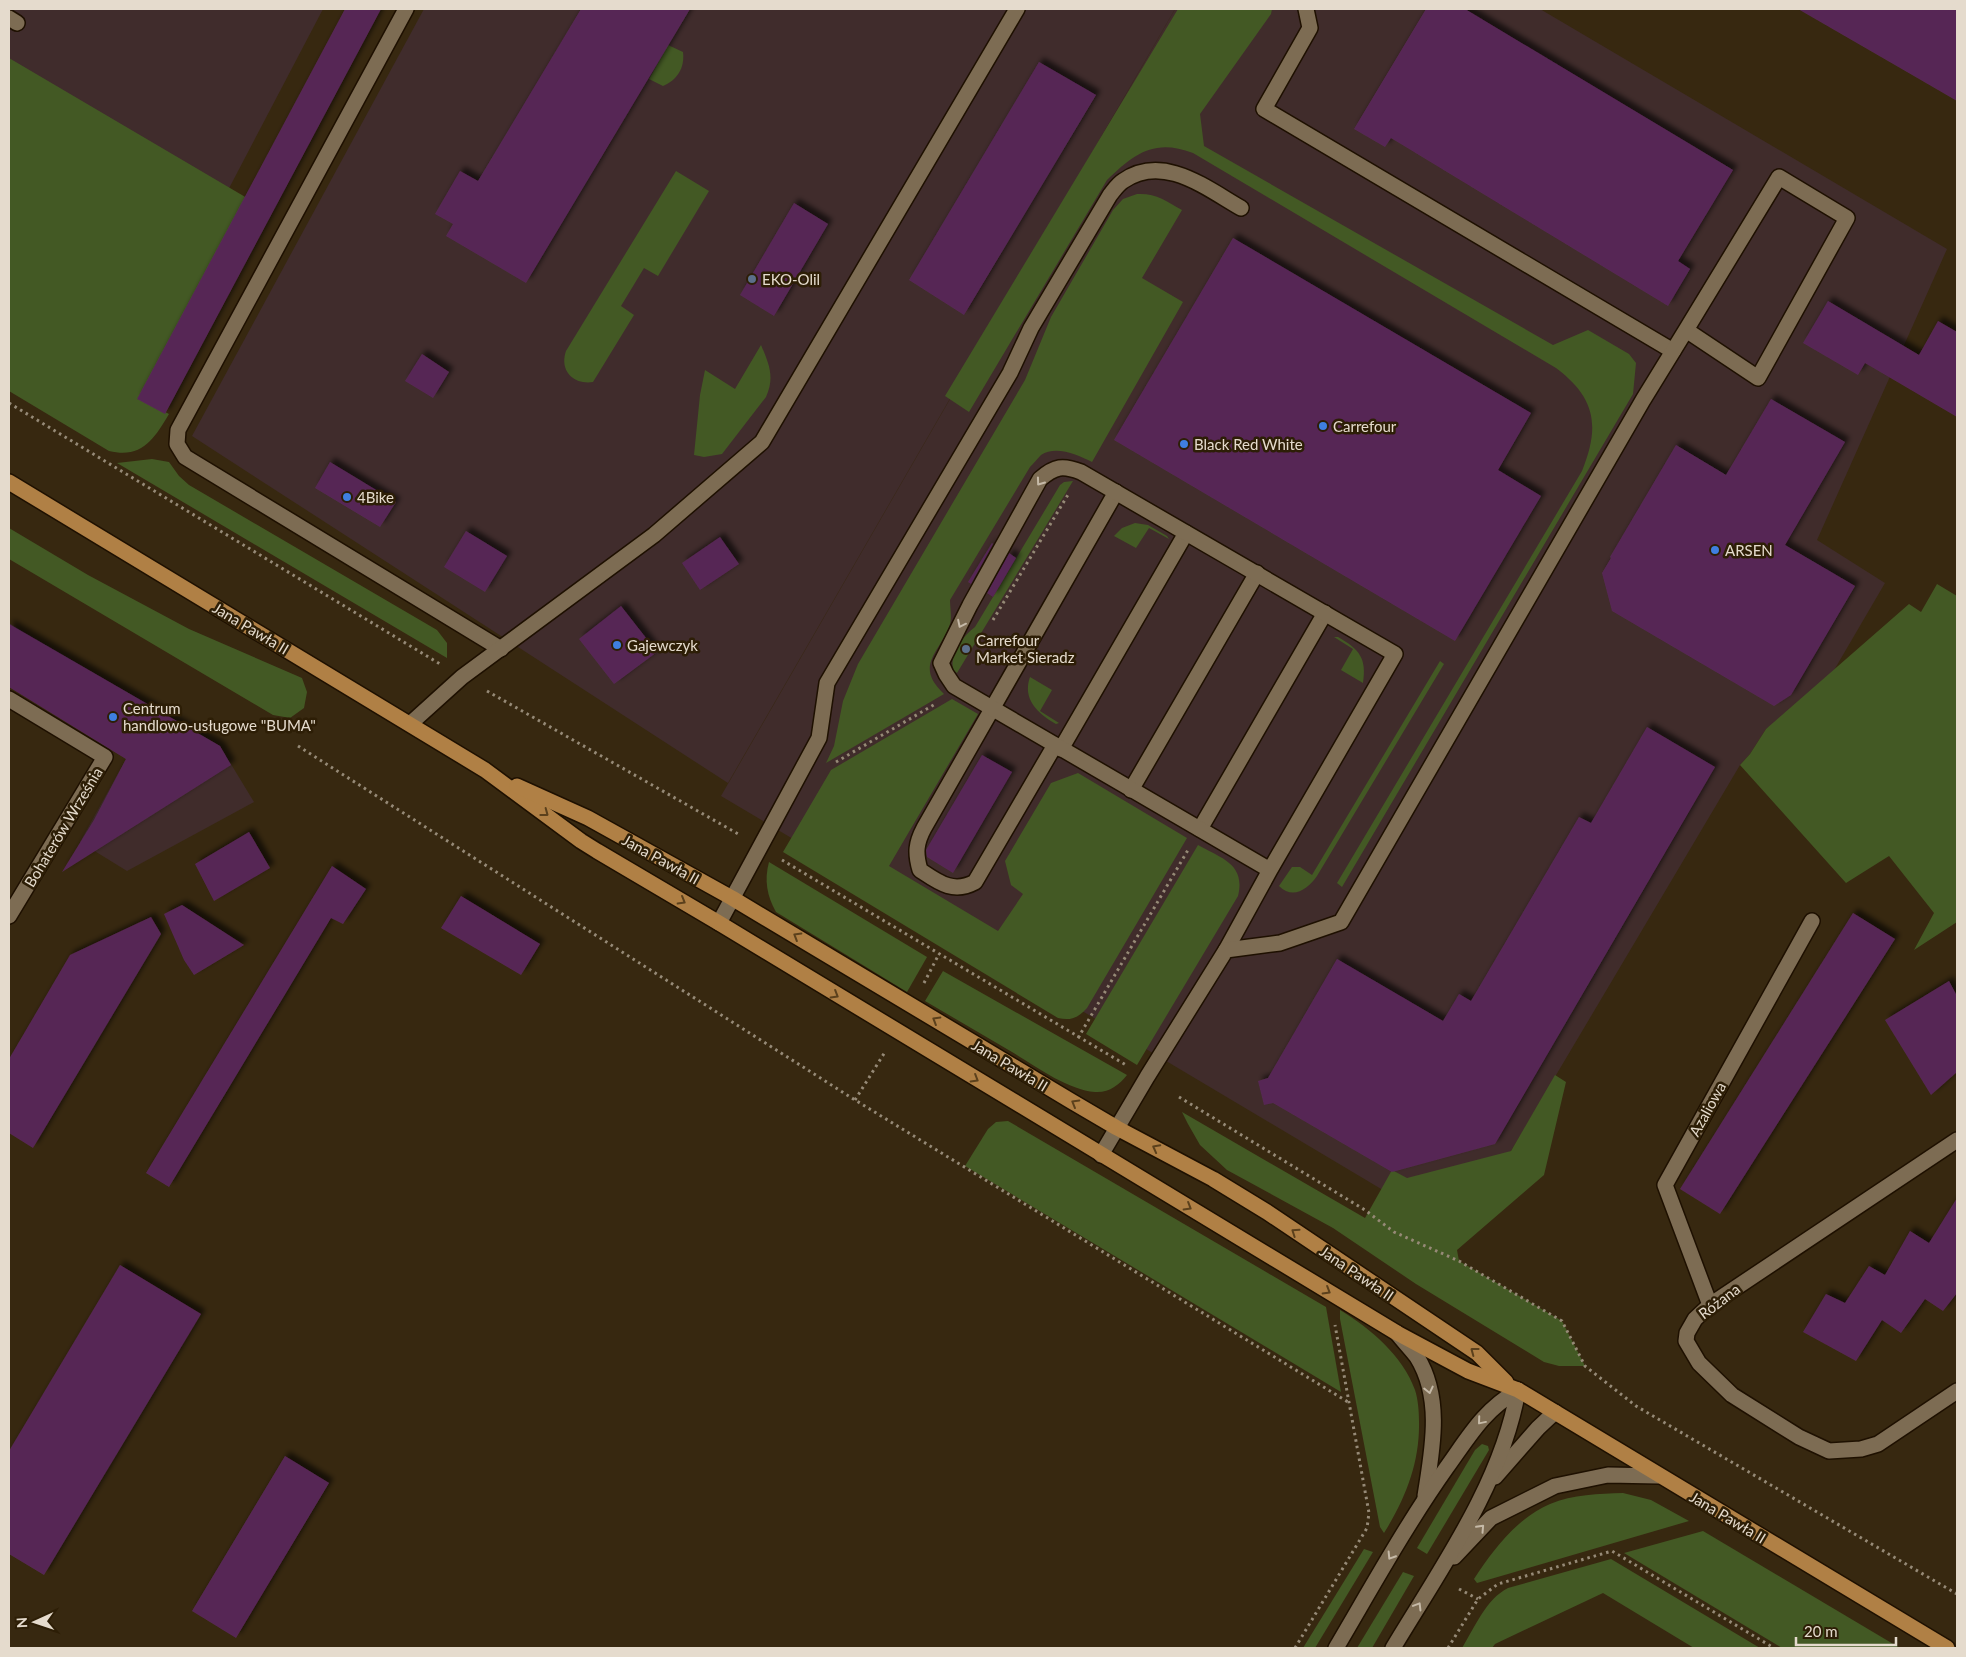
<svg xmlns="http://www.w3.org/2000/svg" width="1966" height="1657" viewBox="0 0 1966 1657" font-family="Lato,sans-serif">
<defs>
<filter id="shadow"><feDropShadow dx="4.5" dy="-4.5" stdDeviation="2.5" flood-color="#0009"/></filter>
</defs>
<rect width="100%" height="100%" fill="#372810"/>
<g fill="#402c2b">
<polygon points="1175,9 1540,9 1947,249 1817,540 1885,583 1816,701 1766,729 1750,754 1740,765 1511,1151 1403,1202 721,796"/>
<polygon points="9,623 220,746 254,802 127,871 80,842 126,759 9,687"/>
</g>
<g fill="#402c2c">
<polygon points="9,9 323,9 226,194 9,66"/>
<polygon points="424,9 1175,9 728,783 192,436"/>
</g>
<g fill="#435924">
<path d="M 1178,9 L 1272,9 L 1271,14 L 1200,114 L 1204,146 L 1553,345 L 1588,330 L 1629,354 L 1636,363 L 1633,394 L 1342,887 L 1337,883 L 1582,471 C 1600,426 1596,398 1556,368 L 1193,153 C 1154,138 1134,154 1107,180 L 969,412 L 945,396 Z"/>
<path d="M 668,45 L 683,52 C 685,68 677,80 663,86 L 649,79 Z"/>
<path d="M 9,58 L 247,198 L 142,400 L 169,414 C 154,439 142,459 109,451 L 9,391 Z"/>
<path d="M 676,171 L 709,191 L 658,276 L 644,268 L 621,306 L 634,315 L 593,382 C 574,385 559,371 566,351 Z"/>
<path d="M 1137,194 C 1156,193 1166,201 1182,210 L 1142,278 L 1183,302 L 1092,462 C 1078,455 1056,445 1041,455 C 1037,459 1033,464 1030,467 L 950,600 C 950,607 952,617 950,624 C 941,652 913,665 944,694 L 826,763 L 834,746 L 843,701 L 858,664 L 1025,380 L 1051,317 L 1113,210 L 1123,199 Z"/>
<path d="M 761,345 C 769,364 775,377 766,397 L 722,454 L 704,457 L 694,455 L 700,395 L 705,370 L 735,389 Z"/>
<polygon points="152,459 169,462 179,476 189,485 437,630 447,643 447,658 117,463"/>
<path d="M 1073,481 L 957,673 L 953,670 C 950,653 962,637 975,627 L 1060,485 L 1064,482 Z"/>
<polygon points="1135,523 1148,525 1167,536 1169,539 1149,528 1136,548 1114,536 1122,528"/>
<polygon points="9,528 88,575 189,629 302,678 307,692 304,708 290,718 273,715 9,559"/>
<polygon points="1937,584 1957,596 1957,922 1914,950 1934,913 1889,856 1846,883 1740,765 1750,754 1766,729 1909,604 1921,612"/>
<path d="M 1334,637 L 1338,637 C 1359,649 1367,658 1363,683 L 1341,670 L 1353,649 Z"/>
<path d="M 1440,661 L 1444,664 L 1317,876 C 1308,889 1293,900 1279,886 L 1292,867 L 1300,867 L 1312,875 Z"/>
<path d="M 1030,677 L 1052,690 L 1040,711 L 1059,723 L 1056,724 C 1038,714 1022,699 1030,677 Z"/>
<path d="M 952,699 L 978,714 L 889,866 L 998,931 L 1023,894 L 1011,885 L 1005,861 L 1051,783 L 1078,773 L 1187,838 L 1087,1008 C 1078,1018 1071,1021 1058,1018 L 783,852 L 831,770 Z"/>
<path d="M 1198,845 C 1221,858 1246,864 1238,896 L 1137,1065 L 1086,1034 Z"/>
<path d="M 769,862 L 927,957 L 907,992 L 776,912 C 767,896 764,880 769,862 Z"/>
<path d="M 943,971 L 1127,1075 C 1119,1085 1109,1093 1095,1092 C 1068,1090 1035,1066 1012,1052 C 983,1035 954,1018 925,1001 Z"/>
<polygon points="1555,1075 1566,1082 1544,1175 1457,1250 1459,1261 1562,1321 1585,1366 1559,1366 1544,1362 1416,1284 1333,1228 1227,1170 1200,1145 1188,1124 1182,1112 1365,1218 1392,1170 1407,1178 1511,1151"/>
<polygon points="1008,1121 1326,1307 1341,1392 965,1166 988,1129 996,1122"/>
<path d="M 1340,1310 C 1370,1328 1403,1356 1415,1390 C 1418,1399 1419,1411 1419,1421 C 1420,1462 1406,1498 1384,1533 L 1380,1527 L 1340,1319 Z"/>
<polygon points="1482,1444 1488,1446 1489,1450 1427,1554 1417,1548 1475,1450"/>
<path d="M 1623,1493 L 1651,1500 L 1689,1521 L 1477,1583 L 1474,1579 C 1493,1550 1517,1518 1550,1504 C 1573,1494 1599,1494 1623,1493 Z"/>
<polygon points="1703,1531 1900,1648 1782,1648 1624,1553"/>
<polygon points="1364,1549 1373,1552 1315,1648 1303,1648"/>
<path d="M 1611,1559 L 1760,1648 L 1694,1648 L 1603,1593 L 1495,1644 L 1492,1648 L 1462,1648 C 1475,1627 1486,1599 1508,1588 Z"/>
<polygon points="1403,1572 1414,1576 1372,1648 1357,1648"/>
</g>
<g fill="#572855" filter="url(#shadow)">
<polygon points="345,9 381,9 165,414 137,399"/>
<polygon points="581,9 690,9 526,283 446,236 453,224 435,214 460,171 478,181"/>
<polygon points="1426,9 1465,9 1733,170 1678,261 1690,269 1668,306 1391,138 1385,147 1354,129"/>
<polygon points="1798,9 1957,9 1957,101 1907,72"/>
<polygon points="1039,62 1096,95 964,315 909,280"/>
<polygon points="794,203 828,224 774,316 740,295"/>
<polygon points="1233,238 1531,413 1498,470 1541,496 1455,641 1114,440"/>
<polygon points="1828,301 1919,355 1938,321 1957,332 1957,417 1865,363 1858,375 1803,343"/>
<polygon points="422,354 449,372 433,398 405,381"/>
<polygon points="1771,399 1845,442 1785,545 1855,586 1791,695 1774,706 1612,611 1602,573 1611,558 1610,557 1676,445 1726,475"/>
<polygon points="330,462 396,502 380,527 315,488"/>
<polygon points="466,531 507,556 485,592 444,567"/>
<polygon points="720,537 739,564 700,590 682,563"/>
<polygon points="992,543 993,544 971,584 968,582"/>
<polygon points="1009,553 1016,558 993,597 987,593"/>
<polygon points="621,606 657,652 614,684 579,639"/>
<polygon points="9,624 220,746 231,765 62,872 94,820 126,759 9,687"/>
<polygon points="1647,727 1715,767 1495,1144 1392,1172 1273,1103 1264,1105 1258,1081 1268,1078 1337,959 1443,1021 1459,994 1471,1001 1579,817 1591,823"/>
<polygon points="982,755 1012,772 953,873 927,857 926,850"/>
<polygon points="249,832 270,868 214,901 195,864"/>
<polygon points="332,866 366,889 343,924 331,918 169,1187 146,1173"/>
<polygon points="461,896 540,944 521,975 441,928"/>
<polygon points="182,905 244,945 194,975 184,960 164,914"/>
<polygon points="1853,913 1895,939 1720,1214 1680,1189"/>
<polygon points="151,917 161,934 33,1148 9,1133 9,1059 70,955"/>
<polygon points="1949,981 1957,996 1957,1072 1931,1095 1885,1020"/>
<polygon points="1957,1198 1957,1293 1943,1311 1925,1299 1901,1333 1882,1320 1856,1361 1803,1332 1826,1294 1845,1303 1869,1266 1885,1275 1910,1231 1929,1243"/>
<polygon points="120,1265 201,1314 44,1575 9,1554 9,1451"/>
<polygon points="285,1456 329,1483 236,1638 192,1611"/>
</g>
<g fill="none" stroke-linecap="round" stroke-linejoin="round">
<g stroke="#1e1000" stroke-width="18">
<g id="minor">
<polyline points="406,9 178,430 177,444 185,457 501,649"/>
<polyline points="1306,9 1310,28 1264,109 1673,351"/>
<polyline points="9,18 17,23"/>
<polyline points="9,699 105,757 9,916"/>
<polyline points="410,724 462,677 654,535 762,442 1017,9"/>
<path d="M 1055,745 L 975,882 C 953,894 938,882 920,870 C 915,853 916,843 924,828 L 1116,492"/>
<polyline points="1061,749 1186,533"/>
<polyline points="1131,790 1257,573"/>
<polyline points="1200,829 1325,613"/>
<path d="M 719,923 L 819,738 L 827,683 L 1010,373 L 1031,328 L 1110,195 C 1114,190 1118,184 1123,181 C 1163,153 1206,188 1241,208"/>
<path d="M 1226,950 L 1270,870 L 1395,654 L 1081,472 C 1063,465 1055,466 1040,479 L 970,605 L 941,663 L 946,674 L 954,686 L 1270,870"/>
<polyline points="1957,1140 1710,1305 1695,1319 1687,1333 1686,1341 1699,1363 1732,1395 1799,1437 1829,1451 1861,1449 1878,1444 1957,1391"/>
<polyline points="1101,1155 1147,1077 1226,950 1280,943 1341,922 1643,400 1686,330 1779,177 1847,218 1758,378 1686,330"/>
<polyline points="1710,1305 1665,1185 1812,921"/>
<path d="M 1397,1333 C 1403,1341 1411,1349 1417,1357 C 1443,1399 1432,1451 1425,1496"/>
<polyline points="1495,1477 1538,1428 1555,1412"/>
<polyline points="1454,1557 1491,1518 1555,1486 1608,1475 1658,1476"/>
<path d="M 1336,1648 C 1372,1587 1406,1525 1447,1467 C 1470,1435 1483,1411 1518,1390"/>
<path d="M 1393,1648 C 1441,1568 1502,1483 1518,1390"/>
</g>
</g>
<g stroke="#1e1000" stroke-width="18">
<g id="major">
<polyline points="9,482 485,770 581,841 597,851 719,923 1397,1333 1468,1371 1518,1390 1947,1648"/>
<polyline points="517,786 588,818 732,898 1071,1101 1117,1128 1213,1179 1267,1212 1477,1353 1506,1382"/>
</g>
</g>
<g stroke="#968a77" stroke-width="3" stroke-dasharray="2.5 4" stroke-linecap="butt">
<polyline points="9,403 440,664"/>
<polyline points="993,620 1069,493"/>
<polyline points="487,691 740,835"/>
<polyline points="298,746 855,1100 1348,1402"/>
<polyline points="836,762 937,703"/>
<polyline points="782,860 1126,1065"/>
<polyline points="924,983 939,954"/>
<polyline points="1078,1038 1188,850"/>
<polyline points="1179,1097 1365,1210 1394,1232 1459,1261 1562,1321 1585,1366 1636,1406 1957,1594"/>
<polyline points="855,1100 885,1052"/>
<polyline points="1459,1589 1478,1599"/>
<polyline points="1295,1648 1367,1528 1369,1513 1335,1325"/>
<polyline points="1448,1648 1478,1599 1498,1584 1612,1551 1774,1648"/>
</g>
<use href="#minor" stroke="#7d6c53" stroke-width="15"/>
<use href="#major" stroke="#b08045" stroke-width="15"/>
</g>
<defs><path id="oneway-chevron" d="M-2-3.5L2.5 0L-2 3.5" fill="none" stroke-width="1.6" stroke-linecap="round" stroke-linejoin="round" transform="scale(1.25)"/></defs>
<g stroke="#c6baa8">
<use href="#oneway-chevron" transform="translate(1040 482) rotate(126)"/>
<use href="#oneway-chevron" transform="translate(961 624) rotate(116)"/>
<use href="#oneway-chevron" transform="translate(1429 1390) rotate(77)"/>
<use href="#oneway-chevron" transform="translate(1481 1421) rotate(130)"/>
<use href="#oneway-chevron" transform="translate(1481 1528) rotate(-47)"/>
<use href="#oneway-chevron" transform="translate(1391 1556) rotate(122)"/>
<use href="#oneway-chevron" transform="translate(1418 1606) rotate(-59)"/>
</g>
<g stroke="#5b401c">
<use href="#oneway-chevron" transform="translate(545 813) rotate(37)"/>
<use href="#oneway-chevron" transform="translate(682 901) rotate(30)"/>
<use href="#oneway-chevron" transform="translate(797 936) rotate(-149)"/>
<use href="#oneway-chevron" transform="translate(835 995) rotate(31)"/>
<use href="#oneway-chevron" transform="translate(936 1020) rotate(-149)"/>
<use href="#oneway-chevron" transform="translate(975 1079) rotate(31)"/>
<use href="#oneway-chevron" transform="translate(1075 1103) rotate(-150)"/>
<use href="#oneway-chevron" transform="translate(1156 1148) rotate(-152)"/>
<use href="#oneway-chevron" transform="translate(1188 1207) rotate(31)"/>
<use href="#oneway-chevron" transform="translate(1295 1232) rotate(-146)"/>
<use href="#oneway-chevron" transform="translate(1327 1291) rotate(31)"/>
<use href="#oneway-chevron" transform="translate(1474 1351) rotate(-143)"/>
</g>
<g fill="#5c6f8a" stroke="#2d1e06" stroke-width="2">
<circle cx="752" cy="279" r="5"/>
<circle cx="966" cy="649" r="5"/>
</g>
<g fill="#3f7fe0" stroke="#2d1e06" stroke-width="2">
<circle cx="1323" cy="426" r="5"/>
<circle cx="1184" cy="444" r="5"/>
<circle cx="347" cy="497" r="5"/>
<circle cx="1715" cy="550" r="5"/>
<circle cx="617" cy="645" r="5"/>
<circle cx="113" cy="717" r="5"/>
</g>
<g text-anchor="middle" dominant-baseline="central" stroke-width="5" stroke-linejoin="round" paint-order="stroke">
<g font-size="15" fill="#e5dbcd" stroke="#2d1e06" text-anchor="start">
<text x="762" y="279">EKO-Olil</text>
<text x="1333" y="426">Carrefour</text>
<text x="1194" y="444">Black Red White</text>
<text x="357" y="497">4Bike</text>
<text x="1725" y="550">ARSEN</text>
<text x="976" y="640">Carrefour<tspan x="976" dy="17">Market Sieradz</tspan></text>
<text x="627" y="645">Gajewczyk</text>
<text x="123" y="708">Centrum<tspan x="123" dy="17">handlowo-usługowe "BUMA"</tspan></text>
</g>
<g font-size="15" fill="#e5dbcd" stroke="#2d1e06">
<text transform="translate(251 628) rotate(31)">Jana Pawła II</text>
<text transform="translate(63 827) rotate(-59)">Bohaterów Września</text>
<text transform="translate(661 859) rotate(29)">Jana Pawła II</text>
<text transform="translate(1010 1065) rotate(31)">Jana Pawła II</text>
<text transform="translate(1707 1109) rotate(-61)">Azaliowa</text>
<text transform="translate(1357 1273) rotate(34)">Jana Pawła II</text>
<text transform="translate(1719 1301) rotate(-37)">Różana</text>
<text transform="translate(1728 1517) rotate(31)">Jana Pawła II</text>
</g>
</g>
<rect width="1966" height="1657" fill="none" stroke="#e5dbcd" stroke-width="20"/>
<g transform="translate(35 1622) rotate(267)" stroke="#2d1e06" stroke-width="4" paint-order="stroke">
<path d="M0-4L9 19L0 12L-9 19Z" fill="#e5dbcd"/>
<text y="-8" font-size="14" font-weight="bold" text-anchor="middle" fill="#e5dbcd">N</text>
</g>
<path d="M1796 1637v8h100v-8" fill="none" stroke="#e5dbcd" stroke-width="2.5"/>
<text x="1804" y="1637" font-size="15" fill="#e5dbcd" stroke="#2d1e06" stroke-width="4" paint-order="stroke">20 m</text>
</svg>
